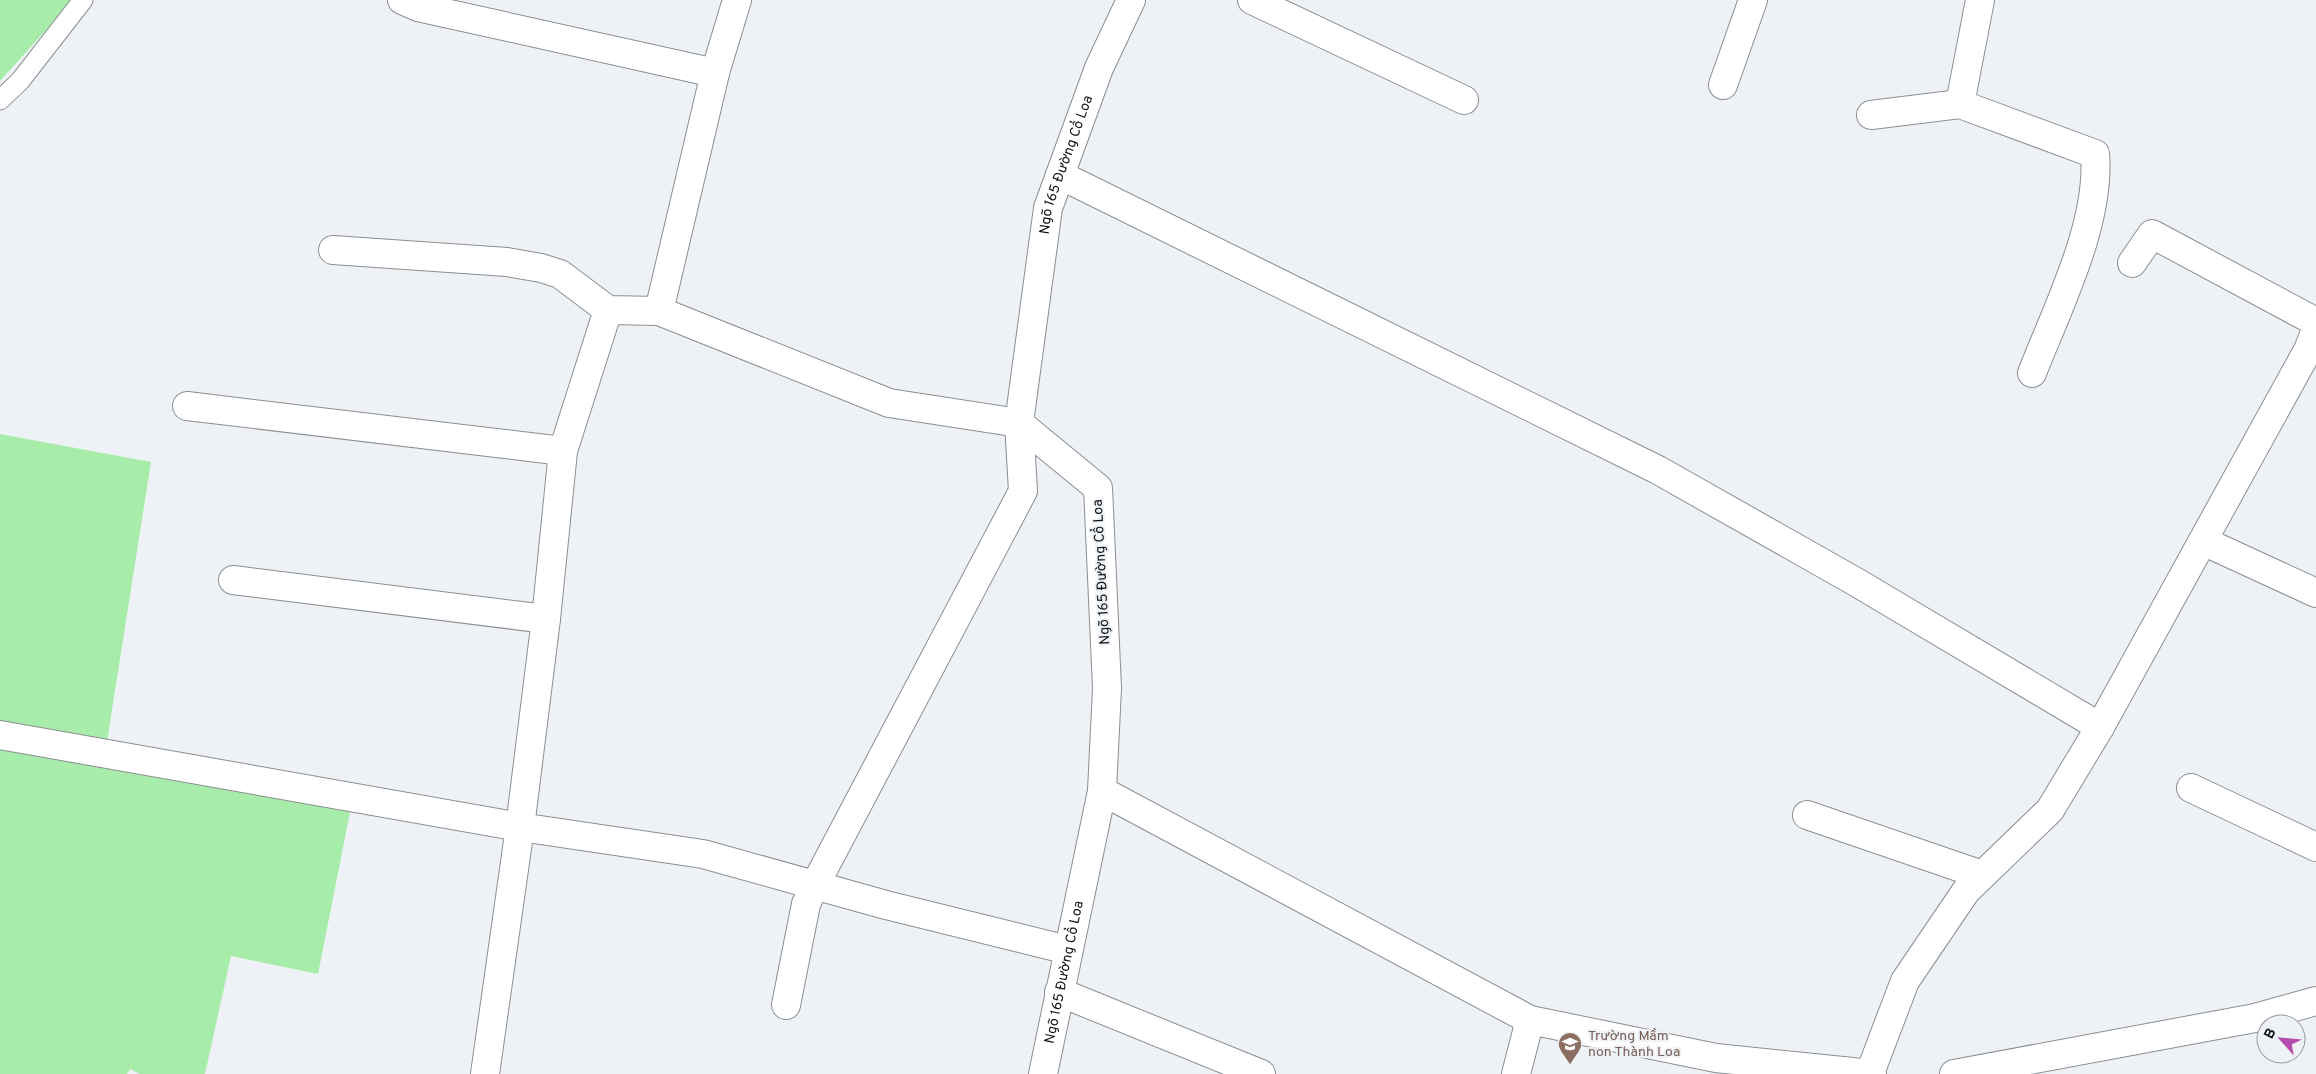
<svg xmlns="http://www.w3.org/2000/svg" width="2316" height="1074" viewBox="0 0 2316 1074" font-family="Overpass,sans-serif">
<rect width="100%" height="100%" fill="#eef2f6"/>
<g fill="#a7eca8">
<polygon points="0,0 73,0 0,81"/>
<polygon points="0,434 151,462 105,754 353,797 318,974 231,956 205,1074 140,1074 130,1069 127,1074 0,1074"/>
</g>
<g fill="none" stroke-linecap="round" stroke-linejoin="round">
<g stroke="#8b8e92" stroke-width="21">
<polyline id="service" points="0,100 20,81 83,0"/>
</g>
<g stroke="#8b8e92" stroke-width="30">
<g id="minor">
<polyline points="402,0 418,7 715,73"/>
<polyline points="1252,0 1464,100"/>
<polyline points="1723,85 1753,0"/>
<polyline points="1960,104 1980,0"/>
<path d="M 1871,115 L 1960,104 L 2095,154 C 2101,223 2057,309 2032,373"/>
<polyline points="1060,175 1658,470 1856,582 2100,727"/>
<polyline points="333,250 507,262 541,268 560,274 608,310 659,311 889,403 1019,423 1023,491 815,885 806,904 786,1005"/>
<polyline points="2132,263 2152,234 2316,322"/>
<polyline points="659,311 715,73 737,0"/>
<polyline points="187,406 563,451"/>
<polyline points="2203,541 2316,593"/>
<polyline points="233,580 546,619"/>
<polyline points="0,735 520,827 703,854 886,905 1068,950"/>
<polyline points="2191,788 2316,847"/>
<polyline points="1102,791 1530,1020 1716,1058 1872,1074"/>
<polyline points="1807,815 1982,875"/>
<polyline points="1059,992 1261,1074"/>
<polyline points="1870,1073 1905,981 1966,891 2050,810 2100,727 2308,350 2316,330"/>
<polyline points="485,1074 520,827 546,619 563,451 608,310"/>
<path id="s1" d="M 1043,1074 L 1102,791 L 1107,688 L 1098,488 L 1019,423 L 1048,208 L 1099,68 L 1131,0"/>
<polyline points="1516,1074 1530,1020"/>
<polyline points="1954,1074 2255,1018 2316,1001"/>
</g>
</g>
<use href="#service" stroke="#fff" stroke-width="19"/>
<use href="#minor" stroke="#fff" stroke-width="28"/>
</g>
<defs>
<g id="school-pin" transform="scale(1.25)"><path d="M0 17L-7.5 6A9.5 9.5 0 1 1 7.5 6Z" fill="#8d6e63" stroke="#eef2f6"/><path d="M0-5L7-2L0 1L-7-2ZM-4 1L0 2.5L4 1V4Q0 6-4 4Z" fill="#fff"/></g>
</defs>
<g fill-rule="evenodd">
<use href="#school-pin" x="1570" y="1044"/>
</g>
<g text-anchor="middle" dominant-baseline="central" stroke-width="4" stroke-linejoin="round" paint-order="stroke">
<g font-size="14" fill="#111214" stroke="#eef2f6">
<text stroke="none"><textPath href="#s1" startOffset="958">Ngõ 165 Đường Cổ Loa</textPath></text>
<text transform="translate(1102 572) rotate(-93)">Ngõ 165 Đường Cổ Loa</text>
<text stroke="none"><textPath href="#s1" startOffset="104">Ngõ 165 Đường Cổ Loa</textPath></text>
</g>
<g font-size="14" fill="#785e54" stroke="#eef2f6" text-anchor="start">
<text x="1588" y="1036">Trường Mầm<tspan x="1588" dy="16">non Thành Loa</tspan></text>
</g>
</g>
<g transform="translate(2281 1039) rotate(297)"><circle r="24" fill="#eef2f6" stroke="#96989c"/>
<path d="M0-4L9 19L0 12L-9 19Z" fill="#b64cad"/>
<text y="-8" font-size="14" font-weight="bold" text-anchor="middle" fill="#111214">B</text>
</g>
</svg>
